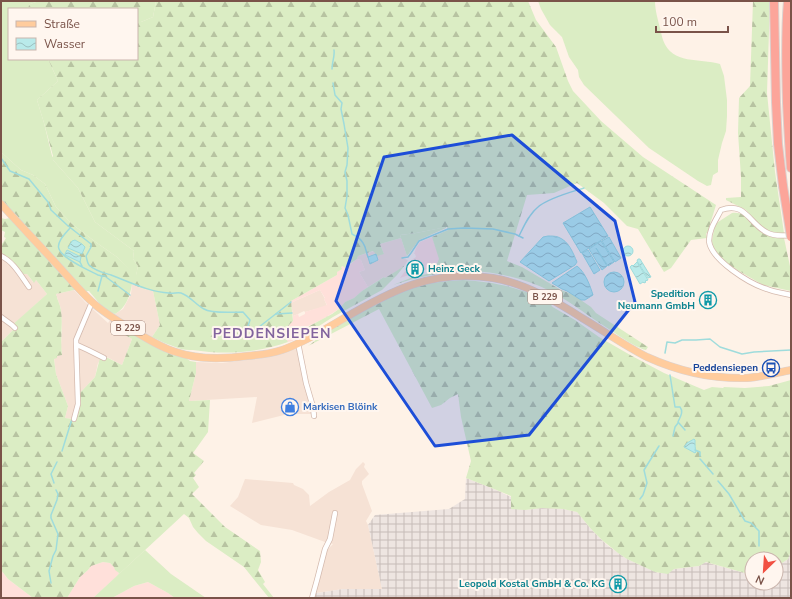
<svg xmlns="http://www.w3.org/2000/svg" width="792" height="599" viewBox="0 0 792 599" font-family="'Nunito Sans',sans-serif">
<defs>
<pattern id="industrial-grid" width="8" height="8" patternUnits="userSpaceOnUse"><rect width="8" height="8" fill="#eee5e1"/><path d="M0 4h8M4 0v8" fill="none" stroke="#c6bcb8"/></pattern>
<pattern id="forest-firs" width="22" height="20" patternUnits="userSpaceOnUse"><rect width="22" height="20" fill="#dbedc4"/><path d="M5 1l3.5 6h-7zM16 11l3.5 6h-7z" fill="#b7c3a1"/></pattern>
<pattern id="water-waves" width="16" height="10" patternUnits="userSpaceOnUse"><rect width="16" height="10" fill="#b9eaea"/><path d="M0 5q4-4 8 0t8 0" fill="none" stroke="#9bc0c0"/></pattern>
</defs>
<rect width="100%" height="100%" fill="#fef2e7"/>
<g fill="#f6e2d5">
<polygon points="401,238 407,256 402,258 408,260 405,265 396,272 385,278 384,277 368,287 359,272 365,270 361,260 357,259 358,256 374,251 384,254 380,244"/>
<polygon points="1,253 8,257 15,263 23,274 27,274 33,282 36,280 47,294 11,327 13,330 1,342"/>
<polygon points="132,284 141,288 153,291 160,325 152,337 138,329 135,335 118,330 132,339 122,365 105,356 98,363 95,377 77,396 77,403 73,419 65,418 68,406 56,374 54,358 57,358 57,356 62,355 61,346 62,330 61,309 56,294 74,290 85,302 108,323 115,314 123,309 131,294"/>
<polygon points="320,290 325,299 324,299 327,306 305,312 304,311 298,314 293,316 291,303 297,300"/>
<polygon points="295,349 298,350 307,382 312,414 297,414 296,412 252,423 257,397 189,401 196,373 196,362 221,363 255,359 280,354"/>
<polygon points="363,462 365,464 364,467 369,474 362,481 362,484 372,511 366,521 368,525 382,589 343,589 317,593 315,592 327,550 333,544 325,542 292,530 261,525 230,506 238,497 245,479 293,483 294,485 303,489 309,495 310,506 329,492 350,480 356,469"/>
</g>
<g fill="#ffe0da">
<polygon points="432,237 440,259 436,266 400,278 408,267 409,263 413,259 416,257 415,254 414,254 416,248 420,242"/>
<polygon points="357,259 361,260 365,270 359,272 368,287 362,291 354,298 345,302 339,309 323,319 306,327 298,335 298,337 292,341 288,342 284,337 289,325 293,321 293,316 298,314 299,317 305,314 305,312 327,305 324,299 325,298 320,290 297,300 291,303 291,301 337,275 337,272 341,269 341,267 343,266 344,268 347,267"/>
<polygon points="103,562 110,563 119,573 117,576 93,598 67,598 80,577 88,570 91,566"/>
<polygon points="1,570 8,579 33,598 1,598"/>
<polygon points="148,582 168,593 175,598 112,598 134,586"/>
</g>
<polygon fill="url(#industrial-grid)" points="466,478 494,489 511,497 511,503 525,510 542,508 563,509 577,512 591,529 607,545 627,559 658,573 674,569 699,566 705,562 752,575 752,583 776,583 776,567 788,559 791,551 791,598 314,598 315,592 317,593 343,589 382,589 368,525 375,515 449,509 465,499"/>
<g fill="#dbedc4">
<polygon points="1,1 39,1 30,4 27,9 9,9 9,59 48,59 58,81 37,100 44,123 53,160 78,188 95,222 134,251 133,259 138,266 136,276 117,257 97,243 72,224 56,207 45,184 33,175 21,170 1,152"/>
<polygon points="137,1 156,1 153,17 141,22 141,1"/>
<path d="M 538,1 L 655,1 C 655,10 658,20 660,28 C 661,32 662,37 663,40 C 672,65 700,58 720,64 L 724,76 L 727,100 L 727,116 L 726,131 L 722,143 L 718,160 L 718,172 L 713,175 L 711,185 L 707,186 L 698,181 L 649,148 L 584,85 L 579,77 L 578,70 L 569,57 L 562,37 L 550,25 L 541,9 Z"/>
<polygon points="446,227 446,228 419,240 407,256 400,235 416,233"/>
<polygon points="145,550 171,574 206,598 175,598 168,593 148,582 134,586 112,598 93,598"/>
</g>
<g fill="url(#forest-firs)">
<path d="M 39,1 L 100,1 L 103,2 L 141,1 L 141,22 L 153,17 L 156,1 L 528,1 L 536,20 L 556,47 L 568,81 L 573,91 L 601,121 L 643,157 L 716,205 L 708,231 L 706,234 L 707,238 L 691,240 L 671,268 L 664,272 L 638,229 L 627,226 L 604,203 L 577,183 L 554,193 L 527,195 L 507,261 L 522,267 L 561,290 L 572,294 L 591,307 L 596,313 L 648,347 L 646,350 C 635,348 611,330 601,324 C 584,313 568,300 550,291 C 521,277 487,269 455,272 L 448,267 L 442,267 L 436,266 L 439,259 L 432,237 L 448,230 L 447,227 L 416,233 L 400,235 L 401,238 L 380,244 L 384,254 L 377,256 L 376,254 L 373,251 L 358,256 L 357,259 L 344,268 L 343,266 L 341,267 L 342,269 L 337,272 L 337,275 L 291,301 L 293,321 L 289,325 L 284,336 L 288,342 C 258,353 224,355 193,350 C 188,350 183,350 178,348 C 169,345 160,341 152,337 L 160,325 L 153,291 L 141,288 L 132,284 C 130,296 126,308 115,314 C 104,311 96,299 89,291 L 86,291 L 1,199 L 1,152 L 21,170 L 33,175 L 45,184 L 56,207 L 72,224 L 97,243 L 117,257 L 136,275 L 138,266 L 133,259 L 134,251 L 95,222 L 78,188 L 53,160 L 51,159 L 53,156 L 44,123 L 37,100 L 58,81 L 48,59 L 137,59 L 137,9 L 27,9 L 30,4 Z"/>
<polygon points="753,1 770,1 767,93 775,172 784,233 775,233 766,230 756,222 746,210 726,200 726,198 741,197 741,177 738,133 739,98 750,86"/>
<path d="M 732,213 C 747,211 750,224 760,231 C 767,236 776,238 784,238 L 791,271 L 791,291 L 763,285 L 727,264 L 721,258 L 713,247 L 712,241 L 715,224 Z"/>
<path d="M 1,218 L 5,219 L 10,218 L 76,289 L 74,290 L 56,294 C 57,299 60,304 61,310 C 63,324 60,340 62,355 L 57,356 L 57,358 L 54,359 L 56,374 L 68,406 L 65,418 L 73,419 L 77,403 L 77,396 L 95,377 L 100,358 L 104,356 L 122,365 L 132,339 L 117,330 L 119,325 L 186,358 L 190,361 L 196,362 L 196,373 L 189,401 L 210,400 L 208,432 L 193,453 L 204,461 L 194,473 L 196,475 L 193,478 L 199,487 L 192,494 L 225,527 L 260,551 L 261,562 L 258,570 L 265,582 L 263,584 L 274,598 L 269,598 L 244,567 L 206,541 L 198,533 L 193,527 L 189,518 L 184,514 L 117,576 L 119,573 L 115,570 L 114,567 L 110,563 L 103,562 L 91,566 L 88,570 L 80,577 L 67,598 L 33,598 L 8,579 L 1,570 L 1,342 L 13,330 L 10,327 L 47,294 L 36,280 L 34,283 L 27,274 L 23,274 C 17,265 11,258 1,253 L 1,244 L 2,244 L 6,238 L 4,237 L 5,232 L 1,230 Z"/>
<polygon points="405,265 397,275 382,290 333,317 319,326 298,337 298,335 302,330 332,314 339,309 345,302 354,298 362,291 384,277 385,278 398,270"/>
<polygon points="436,272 445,272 413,279 393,285 413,277"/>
<path d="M 463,280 C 497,282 522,288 553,304 L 551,306 L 575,320 L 599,337 L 632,356 L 664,373 L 704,390 L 712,387 L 723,388 L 724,387 L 745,388 L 769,386 L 791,380 L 791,551 L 788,559 L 776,567 L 776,559 L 752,559 L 752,575 L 706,562 L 699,566 L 674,569 L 668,574 L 655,572 L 627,559 L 618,553 L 602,540 L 591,529 L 577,512 L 563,509 L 542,508 L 525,510 L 511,509 L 511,496 L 494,489 L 466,478 L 471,461 L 461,417 L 458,394 L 450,398 L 441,405 L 432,408 L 379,309 L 308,346 C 314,342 319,337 325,333 C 351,317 378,301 406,290 C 425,283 444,281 463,280 Z"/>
</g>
<g fill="url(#water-waves)" stroke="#9fdcdc">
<polygon points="590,207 608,236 581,253 563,223"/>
<path d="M 548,236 C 551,236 555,236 558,237 C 569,241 573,253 577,262 L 575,265 L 549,281 L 520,262 L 543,237 Z"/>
<polygon points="609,237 621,258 615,262 602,241"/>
<polygon points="75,240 82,244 85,247 82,254 68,248 72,241"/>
<polygon points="601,241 614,262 608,266 596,248 607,266 602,270 589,249"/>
<circle cx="628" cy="251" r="5"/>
<polygon points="67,250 81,257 80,262 65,255 65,254"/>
<polygon points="588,250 600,270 594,274 582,253"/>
<polygon points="376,254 378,260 370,264 368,257"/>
<polygon points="638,259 640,259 651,277 648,278 637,261"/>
<polygon points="637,262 648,280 645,281 646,282 644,283 643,282 640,284 630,267 632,265 633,266"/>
<path d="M 577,266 C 585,272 590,285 593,295 L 585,300 L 581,300 L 567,291 L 562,289 L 552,283 Z"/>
<circle cx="614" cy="282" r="10"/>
<path d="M 694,439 L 695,440 C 695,444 695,449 696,452 L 695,453 L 684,447 L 687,443 Z"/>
</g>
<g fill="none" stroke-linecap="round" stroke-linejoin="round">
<g stroke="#9fdcdc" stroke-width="1.5">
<path d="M 332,69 C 332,62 335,56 334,50"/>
<path d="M 333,83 L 335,95 L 342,103 L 341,109 L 344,124 L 348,148 L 347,165 L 345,172 L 347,181 L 347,196 L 345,208 L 348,215 L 352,234 C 356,236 361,239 363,243 C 366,247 366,252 368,257"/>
<path d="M 1,158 L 10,171 L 29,179 L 48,202 L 51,210 L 67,225 L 91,244 L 91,247 L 86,256 C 87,259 87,263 89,265 C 95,271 104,273 111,275 C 130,282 149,292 169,293 C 173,294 177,292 181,293 C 190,296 196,305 204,309 C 212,314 233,312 243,312 L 250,320 L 247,329 L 250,331 L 259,327 L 291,302"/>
<path d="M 70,228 C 66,233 56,242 59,249 C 63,259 88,270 98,275 L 102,276 L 105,276"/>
<path d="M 519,236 C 524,226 529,214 538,207 C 548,198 571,192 584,188"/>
<polyline points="402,258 408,257 411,253 419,241 448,229 464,228 493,229 515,234 523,238"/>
<polyline points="80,262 82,266"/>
<polyline points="106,277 130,295"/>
<polyline points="98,291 102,276"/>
<polyline points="276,314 292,313"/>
<polyline points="665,353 667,342 675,343 682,340 696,340 710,339 720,347 742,354 754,352 791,350"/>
<path d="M 670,375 L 675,407 L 680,407 C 684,412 680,417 678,422 L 685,430"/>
<polyline points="673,436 675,427 678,423"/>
<polyline points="695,450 700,452 700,456"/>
<polyline points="62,451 72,419"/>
<polyline points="700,459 701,460 713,474"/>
<polyline points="718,481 729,494 745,521 751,523 759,531 759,546"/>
<polyline points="54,483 51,474 57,462"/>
<polyline points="640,499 643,495 647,483 644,470 659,446"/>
<polyline points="51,583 49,571 53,556 56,550 58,534 51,518 51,515 57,500 58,494 56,490"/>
</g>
<g stroke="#d4baae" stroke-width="6">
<g id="street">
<path d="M 791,235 C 783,236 773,236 766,232 C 749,223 745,201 721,210 C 716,220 709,229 709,241 C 711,260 750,284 767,289 C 774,292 783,293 791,295"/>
<path d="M 1,256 C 14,262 21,276 29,287"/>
<polyline points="1,317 12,325 15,328"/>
<polyline points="298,343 306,383 313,407 314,416"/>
<polyline points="77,345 88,350 104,358"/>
<polyline points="74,419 78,404 76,340 92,302"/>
<polyline points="312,598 317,580 325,549 330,539 335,513"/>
</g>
</g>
<g stroke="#dcd2d0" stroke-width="8">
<path id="primary" d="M 1,204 C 21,226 41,247 61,269 C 71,280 81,292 92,302 C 105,314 121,323 136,332 C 149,340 162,348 176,352 C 199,360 223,359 247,356 C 259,355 270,354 282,350 C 303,343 322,331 341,320 C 392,290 432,269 493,278 C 524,283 556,301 582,318 C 604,331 625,346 647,357 C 678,371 713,379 747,378 C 762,377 776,373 791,370"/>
</g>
<g stroke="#dcd2d0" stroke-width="10">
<g id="highway">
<polyline points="774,1 776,102 778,144 783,186"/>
<path d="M 788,1 C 785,35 786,69 787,103 C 788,124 789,146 791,168"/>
</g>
</g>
<use href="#street" stroke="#fff" stroke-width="4.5"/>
<use href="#primary" stroke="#ffcc9d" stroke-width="7"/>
<use href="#highway" stroke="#fca59a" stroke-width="8"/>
<g stroke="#dcd2d0" stroke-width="10" stroke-linecap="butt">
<polyline id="highway-bridge" points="783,186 791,237"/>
</g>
<use href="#highway-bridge" stroke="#fca59a" stroke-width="8"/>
</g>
<path fill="#1d4ed8" fill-opacity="0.2" stroke="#1d4ed8" stroke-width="3" stroke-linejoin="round" d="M 512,135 L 615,221 L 635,302 L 529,435 L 435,446 L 336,301 L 384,157 Z"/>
<defs>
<g id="building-ring" transform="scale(0.9)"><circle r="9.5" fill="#fff6ef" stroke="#0f9aa8" stroke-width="1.5"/><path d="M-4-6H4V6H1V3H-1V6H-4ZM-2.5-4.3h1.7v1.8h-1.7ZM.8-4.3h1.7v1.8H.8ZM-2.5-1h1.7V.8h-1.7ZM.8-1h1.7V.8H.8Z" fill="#0f9aa8"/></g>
<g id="bus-ring" transform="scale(0.9)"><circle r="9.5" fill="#fff6ef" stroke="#1a4fb4" stroke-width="1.5"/><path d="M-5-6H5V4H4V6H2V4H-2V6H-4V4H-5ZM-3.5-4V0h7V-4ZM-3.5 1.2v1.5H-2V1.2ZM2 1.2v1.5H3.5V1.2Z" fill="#1a4fb4"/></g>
<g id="shop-ring" transform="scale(0.9)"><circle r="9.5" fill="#fff6ef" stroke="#3f7fe0" stroke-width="1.5"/><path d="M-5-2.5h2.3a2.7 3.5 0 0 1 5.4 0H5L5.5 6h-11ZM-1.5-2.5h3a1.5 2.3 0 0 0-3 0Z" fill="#3f7fe0"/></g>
</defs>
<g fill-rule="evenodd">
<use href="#building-ring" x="415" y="269"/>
<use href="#building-ring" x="708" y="300"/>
<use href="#bus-ring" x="771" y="368"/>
<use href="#shop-ring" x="290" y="407"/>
<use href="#building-ring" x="618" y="584"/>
</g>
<g text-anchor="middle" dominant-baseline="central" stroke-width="4" stroke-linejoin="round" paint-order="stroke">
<g fill="#fff6ef" stroke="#a2847b" stroke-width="1">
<rect x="528" y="290" width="34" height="14" rx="3"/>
<rect x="111" y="321" width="34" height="14" rx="3"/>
</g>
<g font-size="9" font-weight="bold" fill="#7a5349">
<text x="545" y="297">B 229</text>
<text x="128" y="328">B 229</text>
</g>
<g font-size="10" font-weight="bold" fill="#0d838f" stroke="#fff6ef" text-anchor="end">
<text x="428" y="269" text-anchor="start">Heinz Geck</text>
<text x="695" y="294">Spedition<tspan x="695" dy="12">Neumann GmbH</tspan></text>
<text x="605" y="584">Leopold Kostal GmbH &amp; Co. KG</text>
</g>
<g font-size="10" font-weight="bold" fill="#164399" stroke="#fff6ef" text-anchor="end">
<text x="758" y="368">Peddensiepen</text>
</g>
<g font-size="10" font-weight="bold" fill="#366cbe" stroke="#fff6ef" text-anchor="start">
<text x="303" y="407">Markisen Blöink</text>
</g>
<g font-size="14" font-weight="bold" letter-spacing="1" fill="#82649e" stroke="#fff6ef">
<text x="272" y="333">PEDDENSIEPEN</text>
</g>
</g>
<rect width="792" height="599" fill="none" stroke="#7a5349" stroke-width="4"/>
<rect x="8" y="8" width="130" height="52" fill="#fff6ef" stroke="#cab5ad"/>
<rect x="16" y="21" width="20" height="6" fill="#ffcc9d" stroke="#cab5ad"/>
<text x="44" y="28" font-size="12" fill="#7a5349">Straße</text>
<rect x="16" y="38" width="20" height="12" fill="url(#water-waves)" stroke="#cab5ad"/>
<text x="44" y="48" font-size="12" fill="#7a5349">Wasser</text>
<g transform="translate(764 571) rotate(205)"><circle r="19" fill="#fff6ef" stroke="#cab5ad"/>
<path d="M0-3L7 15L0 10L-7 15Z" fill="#f15143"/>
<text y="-6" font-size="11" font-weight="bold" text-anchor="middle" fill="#7a5349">N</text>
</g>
<path d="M656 26v6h72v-6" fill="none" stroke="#7a5349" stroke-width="2"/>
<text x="662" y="26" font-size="12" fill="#7a5349" stroke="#fff6ef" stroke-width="3" paint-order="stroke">100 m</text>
</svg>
